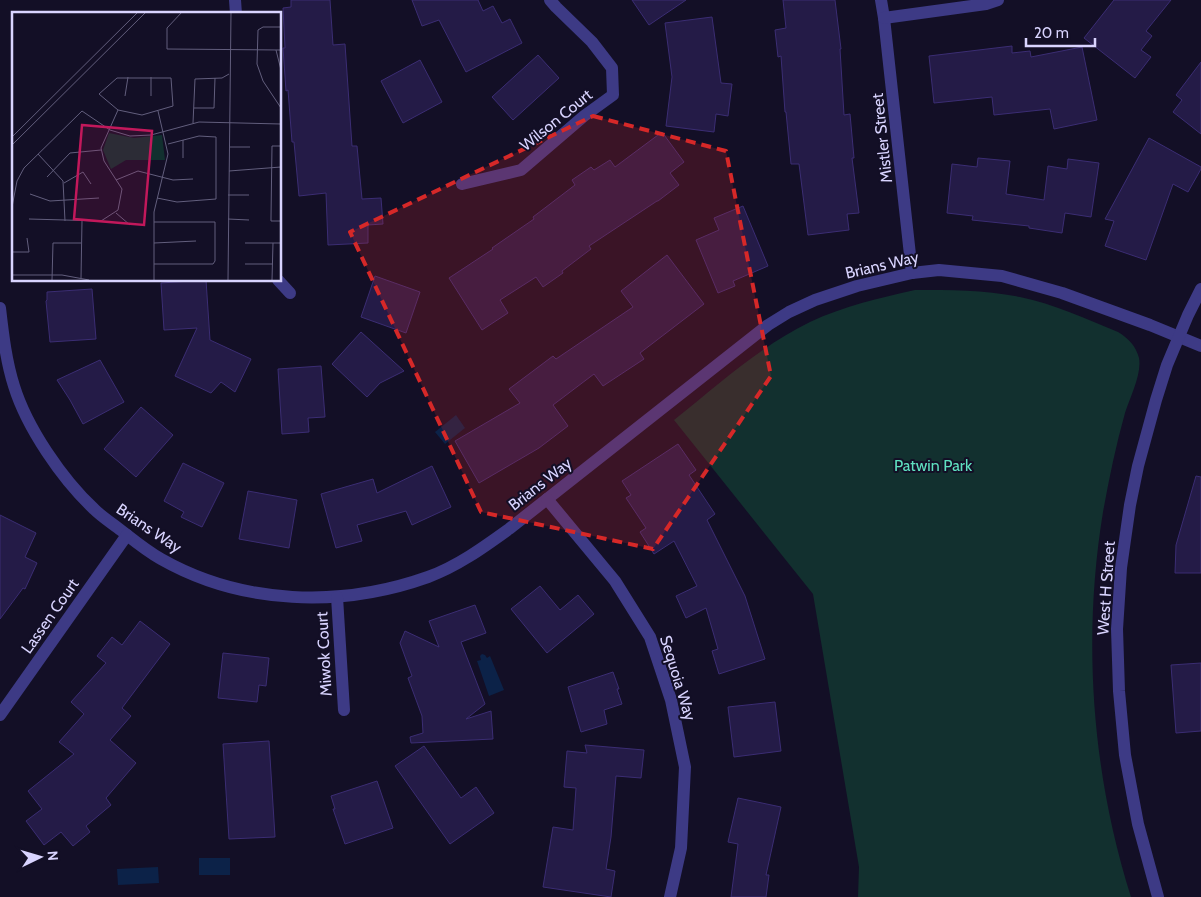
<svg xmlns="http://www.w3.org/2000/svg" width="1201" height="897" viewBox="0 0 1201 897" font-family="Cabin,sans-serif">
<rect width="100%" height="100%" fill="#130f26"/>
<path fill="#12302f" d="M 915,290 C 950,290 985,290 1020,297 C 1054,304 1086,319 1118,332 C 1128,338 1136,346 1139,358 C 1142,374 1130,397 1125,413 C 1116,445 1109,479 1103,512 C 1082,640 1092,774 1131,897 L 858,897 L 859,867 L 813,594 L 674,420 C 718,385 759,347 810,322 C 844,306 879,298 915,290 Z"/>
<g fill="#0c2248">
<polygon points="456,415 465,428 445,444 435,432"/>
<polygon points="482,654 485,655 487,658 490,656 504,690 489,696 477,661 481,660 480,656"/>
<rect x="199" y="858" width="31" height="17"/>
<polygon points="158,867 159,883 118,885 117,869"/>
</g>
<g fill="#241b47" stroke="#3b2d73">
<polygon points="291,0 330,0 333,45 345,44 352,146 357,146 362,199 381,198 383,224 368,225 368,243 328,245 326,193 299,196 294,142 292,142 288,90 286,91 283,48 285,48 283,8 291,7"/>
<polygon points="412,0 478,0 483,11 493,6 502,23 510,19 522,43 466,72 439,20 422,26"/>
<polygon points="632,0 686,0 649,25"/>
<polygon points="783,0 835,0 841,49 840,49 844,115 850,114 854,158 852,158 859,213 847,214 849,230 808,235 799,164 791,164 786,112 785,112 781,56 778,57 775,30 786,28"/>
<polygon points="1114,0 1171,0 1146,31 1152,36 1141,50 1151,57 1135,78 1084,38"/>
<polygon points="712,17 721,83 732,84 728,116 716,114 714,132 666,126 672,77 665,23"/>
<polygon points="1012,46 1012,53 1030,51 1031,57 1082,47 1097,120 1054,129 1050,109 994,115 992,97 934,103 929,56"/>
<polygon points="538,55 559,78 513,120 492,97"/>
<polygon points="420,60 442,102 403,123 381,81"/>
<polygon points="1201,62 1201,134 1173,112 1182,100 1176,95"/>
<polygon points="662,132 684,162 670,173 679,185 658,201 657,201 589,246 591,249 562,271 563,273 543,287 536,277 500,300 508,313 482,330 449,278 493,249 492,248 534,219 533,217 575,185 572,180 591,167 594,170 610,160 615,167"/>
<polygon points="1149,138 1201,167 1201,169 1188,192 1173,184 1146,260 1105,246 1114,221 1105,219"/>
<polygon points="978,158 1010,161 1006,194 1044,200 1048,166 1067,169 1068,159 1099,163 1091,217 1065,213 1062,233 1029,228 1029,226 972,220 973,216 947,213 952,164 977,167"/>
<polygon points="743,206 768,266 733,281 735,286 718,293 696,240 719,230 714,218"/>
<polygon points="667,255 704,304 640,353 644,359 603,386 594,374 553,405 568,426 539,448 479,483 455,441 520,403 509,389 553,356 556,359 633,307 621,291"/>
<polygon points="375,276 420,292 406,333 361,317"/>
<polygon points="206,280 210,340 251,359 235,392 221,382 211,393 175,376 197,328 164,330 161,283"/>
<polygon points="92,289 96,339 50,342 46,301 47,300 47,292"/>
<polygon points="361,332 404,371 380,383 367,397 332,364"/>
<polygon points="100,360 124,402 83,424 70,400 57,380"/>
<polygon points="321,366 325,417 308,418 309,432 282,434 278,369"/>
<polygon points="141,407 173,435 136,477 104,449"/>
<polygon points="678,444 696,470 689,475 715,514 707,520 745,596 765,659 719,674 712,651 718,649 706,608 686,618 676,596 697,586 674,541 654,554 640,532 646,528 626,498 631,495 622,481"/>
<polygon points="183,463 224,483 202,527 181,517 184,512 164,501"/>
<polygon points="432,466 451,507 412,525 406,511 357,525 362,541 336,548 321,494 373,479 377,493"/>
<polygon points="1196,476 1201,477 1201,573 1175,573 1176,545"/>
<polygon points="248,491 297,500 289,548 239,539"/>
<polygon points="0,515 36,533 25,557 37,563 25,589 23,588 0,619"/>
<polygon points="540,586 560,610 578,595 594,614 547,653 511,609"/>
<polygon points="475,605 486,633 461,642 485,704 466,719 491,711 493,739 411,743 410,737 423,733 422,716 408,678 412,676 400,643 405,631 439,647 429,621"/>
<polygon points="140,621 170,644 122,708 131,716 110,740 136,763 106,798 111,805 86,826 90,832 73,846 61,832 44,845 26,821 42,809 28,791 74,754 59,742 84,714 71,702 106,663 97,656 112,637 122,645"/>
<polygon points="223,653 269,658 266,686 259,685 257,702 218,698"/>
<polygon points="1201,663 1201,731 1176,733 1171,665"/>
<polygon points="613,672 619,689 617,689 622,704 604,710 607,724 581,732 568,687"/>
<polygon points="775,702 781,751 734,757 728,707"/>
<polygon points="269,741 275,837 229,839 223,744"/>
<polygon points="585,745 644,750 641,778 616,776 611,837 606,869 615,871 611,897 543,887 553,827 573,830 576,788 564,787 567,751 587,753"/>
<polygon points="424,746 461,798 476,787 494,813 450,844 395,766"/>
<polygon points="377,781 393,828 345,844 333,809 335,809 331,796"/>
<polygon points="738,798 781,807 766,875 769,875 766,897 731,897 738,844 728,842"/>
</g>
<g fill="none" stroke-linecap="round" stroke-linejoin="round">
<g stroke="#3d3a85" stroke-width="12">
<polyline points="235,0 236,14"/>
<polyline points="881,0 884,18 912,273"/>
<polyline points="884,18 986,4 998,0"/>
<polyline points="462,184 521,170 584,116 613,95 612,68 592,42 556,7 550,0"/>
<polyline points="278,280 290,293"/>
<path d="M 0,308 C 3,334 6,361 14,386 C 27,428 62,479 94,509 C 101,516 110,522 118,528 C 131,538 145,550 161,559 C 242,605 341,608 428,577 C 458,566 484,547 509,529 L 768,325 L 789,312 L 815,300 L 857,286 L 912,273 L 939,270 L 1002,276 L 1062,293 L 1150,325 L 1201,346"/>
<polyline points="547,499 615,581 650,637 671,700 685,767 681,848 670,897"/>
<polyline points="337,597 344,710"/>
<polyline points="0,715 127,535"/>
<polyline points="1158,897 1138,824 1125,755 1119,691 1117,629 1121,568 1130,505 1138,466 1156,400 1167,365 1188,315 1201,289"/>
</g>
</g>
<path fill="#d62828" fill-opacity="0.2" stroke="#d62828" stroke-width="4" stroke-dasharray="10 6" stroke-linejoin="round" d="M 593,116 L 726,151 L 771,376 L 653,549 L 481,512 L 350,232 Z"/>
<g text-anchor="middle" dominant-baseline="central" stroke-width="4" stroke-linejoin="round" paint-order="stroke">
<g font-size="16" fill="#d9d4ff" stroke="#130f26">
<text transform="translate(556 120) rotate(-39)">Wilson Court</text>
<text transform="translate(882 138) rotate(-96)">Mistler Street</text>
<text transform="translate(882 265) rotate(-13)">Brians Way</text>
<text transform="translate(540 484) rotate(-38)">Brians Way</text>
<text transform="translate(149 528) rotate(34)">Brians Way</text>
<text transform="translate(1106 588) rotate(-86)">West H Street</text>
<text transform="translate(50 616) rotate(-55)">Lassen Court</text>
<text transform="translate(324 654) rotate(-93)">Miwok Court</text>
<text transform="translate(678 678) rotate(73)">Sequoia Way</text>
</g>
<g font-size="16" fill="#5fe0c0" stroke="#130f26">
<text x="933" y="465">Patwin Park</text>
</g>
</g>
<g transform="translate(12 12)">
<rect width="269" height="269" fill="#130f26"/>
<path d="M 97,121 L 122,126 L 150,123 L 153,148 L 114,148 L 99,157 L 91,138 Z" fill="#12302f"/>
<path fill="none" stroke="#625e7d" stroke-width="1" d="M 170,0 L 155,16 L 155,37 L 269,38M 269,15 L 251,15 L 246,18 L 245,52 L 251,69 L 269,96M 264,38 L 269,58M 105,66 L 159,66 L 161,94 L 130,103 L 106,98 L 87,82 ZM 113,84 L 116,65M 139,84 L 139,65M 182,96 L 202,96 L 203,66M 181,111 L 183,67 L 210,66 L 217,62M 0,125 L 126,0M 0,133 L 134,0M 269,134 L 260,134 L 259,205 L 259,209 L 269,209M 217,135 L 238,135M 26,142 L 51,169 L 53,209M 171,146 L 171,128M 217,159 L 269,155M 35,165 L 58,141 L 89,138M 104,168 L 126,159 L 161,168 L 181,167M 52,171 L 71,160 L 79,172M 18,182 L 38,189 L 87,186M 216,183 L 237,183M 145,186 L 165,190 L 204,187 L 204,125 L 187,124 L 156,132M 0,195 L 5,169 L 12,156 L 70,99 L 98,118 L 118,124 L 139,123 L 187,110 L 269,112M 104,201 L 118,213M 17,207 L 89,209 L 106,198 L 110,177 L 92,149 L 89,136 L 106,98M 216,207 L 237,208M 142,231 L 184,229M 233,231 L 269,231M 0,240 L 17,240 L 15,226M 142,252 L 201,252 L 203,249 L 203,210 L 142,210M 233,252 L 261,252M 0,263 L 50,263 L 77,268M 69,266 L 70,209M 40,268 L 41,231 L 69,231M 142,268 L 142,200 L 156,142 L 146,99M 216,268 L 219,0M 260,268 L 261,231"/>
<path fill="#c2185b" fill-opacity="0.15" stroke="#c2185b" stroke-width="2.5" d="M 70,113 L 140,119 L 132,213 L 62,207 Z"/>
<rect width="269" height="269" fill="none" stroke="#d9d4ff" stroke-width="2.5"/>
</g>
<g transform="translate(40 857) rotate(85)" stroke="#130f26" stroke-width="4" paint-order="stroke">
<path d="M0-4L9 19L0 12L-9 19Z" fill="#d9d4ff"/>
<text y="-8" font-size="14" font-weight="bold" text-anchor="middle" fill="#d9d4ff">N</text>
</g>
<path d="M1026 38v8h69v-8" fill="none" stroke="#d9d4ff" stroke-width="2.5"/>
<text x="1034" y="38" font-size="15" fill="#d9d4ff" stroke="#130f26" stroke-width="4" paint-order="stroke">20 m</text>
</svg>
